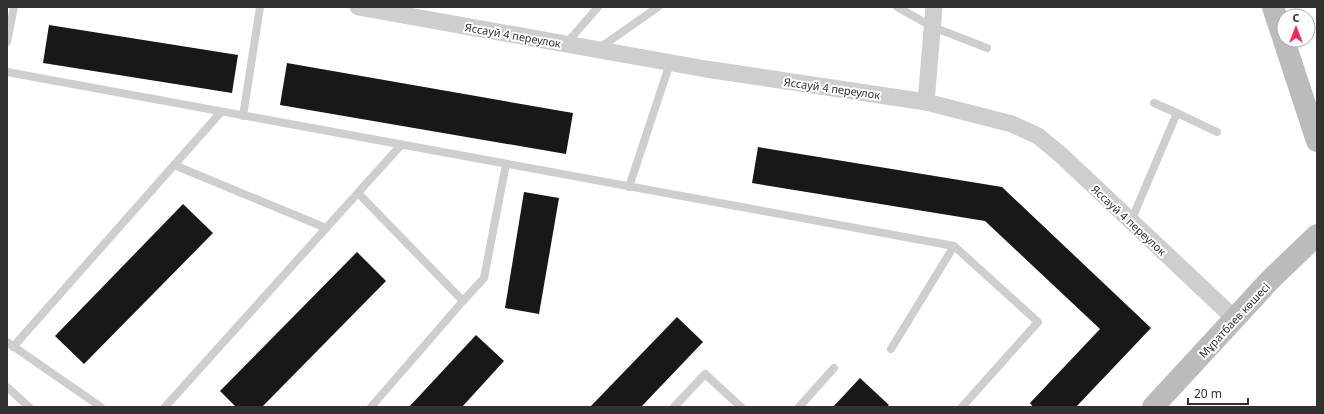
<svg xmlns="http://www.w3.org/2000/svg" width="1324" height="414" viewBox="0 0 1324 414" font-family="'Noto Sans',sans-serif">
<rect width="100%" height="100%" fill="#fff"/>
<g fill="#181818">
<polygon points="49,25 238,55 232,93 43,63"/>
<polygon points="287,63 573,113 566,154 280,105"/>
<polygon points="758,147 1002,187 1151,328 1076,407 1033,407 1030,403 1100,329 985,221 752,183"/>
<polygon points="524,192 559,198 539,314 505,308"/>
<polygon points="183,204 213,233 84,364 55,336"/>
<polygon points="357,252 386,281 262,407 236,407 220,391"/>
<polygon points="677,317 703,342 641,407 590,407"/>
<polygon points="476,335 504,361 462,407 409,407"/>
<polygon points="860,378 889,405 887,407 833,407"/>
</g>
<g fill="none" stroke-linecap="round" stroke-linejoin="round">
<g stroke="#cecece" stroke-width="8">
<polyline points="897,7 933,27 987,48"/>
<polyline points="7,42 14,7"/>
<polyline points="566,44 598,7"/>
<polyline points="598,49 658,7"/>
<polyline points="7,72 954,246 1038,322 962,407"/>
<polyline points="1154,103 1177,113"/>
<polyline points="243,116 260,7"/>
<polyline points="174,165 326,228"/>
<polyline points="629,187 670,63"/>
<polyline points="358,193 463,301"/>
<polyline points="1131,221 1177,113 1217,132"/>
<polyline points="7,342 101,407"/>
<polyline points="13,347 221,112"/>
<polyline points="891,349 954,246"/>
<polyline points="7,387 29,407"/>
<polyline points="165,407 401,145"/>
<polyline points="371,407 463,301 484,278 506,164"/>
<polyline points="674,407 705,374 741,407"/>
<polyline points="799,407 834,368"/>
</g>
<g stroke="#cecece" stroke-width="17">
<polyline points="358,7 706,69 926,102 1012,124 1038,136 1061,155 1235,319"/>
<polyline points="926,102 934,7"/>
</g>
<g stroke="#bbb" stroke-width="22">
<polyline points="1273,7 1317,141"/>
<polyline points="1153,407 1271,279 1317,235"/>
</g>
</g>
<g text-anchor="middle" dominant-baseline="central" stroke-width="4" stroke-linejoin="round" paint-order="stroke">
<g font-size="11" fill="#313131" stroke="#fff">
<text transform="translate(513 35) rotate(10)">Яссауй 4 переулок</text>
<text transform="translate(832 88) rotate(8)">Яссауй 4 переулок</text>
<text transform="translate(1129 220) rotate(43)">Яссауй 4 переулок</text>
<text transform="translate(1234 320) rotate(-47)">Мұратбаев көшесі</text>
</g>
</g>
<rect width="1324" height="414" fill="none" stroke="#313131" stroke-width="16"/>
<g transform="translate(1296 28)"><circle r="19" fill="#ffffff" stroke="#adadad"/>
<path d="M0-3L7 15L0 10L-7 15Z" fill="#f52656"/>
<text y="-6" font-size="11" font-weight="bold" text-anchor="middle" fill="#313131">С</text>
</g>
<path d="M1188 398v6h60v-6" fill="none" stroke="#313131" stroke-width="2"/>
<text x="1194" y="398" font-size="12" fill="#313131" stroke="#ffffff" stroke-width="3" paint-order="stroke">20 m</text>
</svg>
